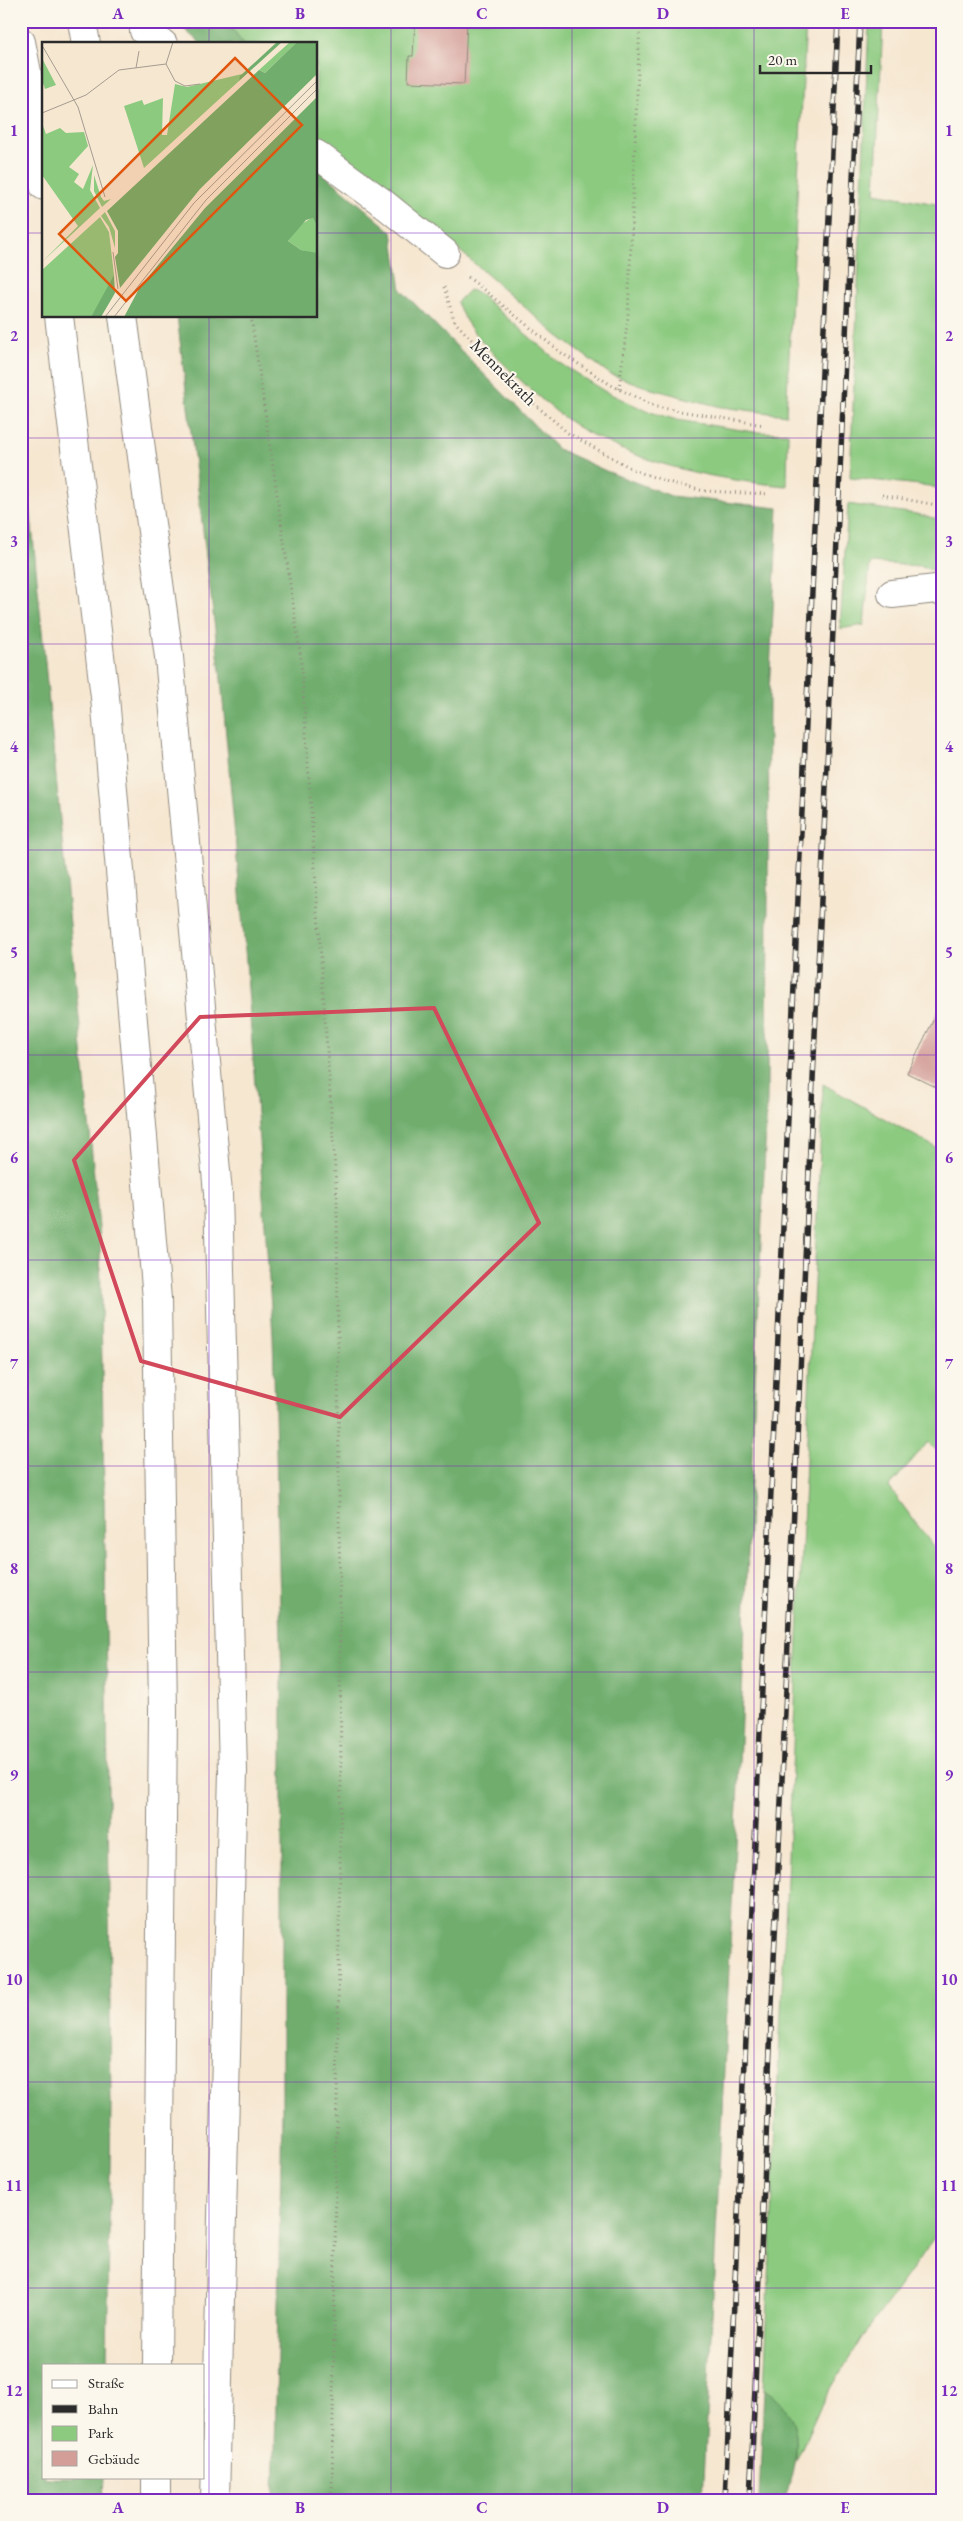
<svg xmlns="http://www.w3.org/2000/svg" width="963" height="2521" viewBox="0 0 963 2521" font-family="'EB Garamond',serif">
<rect width="100%" height="100%" fill="#fbf7ec"/>
<filter id="ink" filterUnits="userSpaceOnUse"><feTurbulence type="fractalNoise" baseFrequency=".02" numOctaves="2"/><feDisplacementMap in="SourceGraphic" scale="10" xChannelSelector="R" yChannelSelector="G"/><feConvolveMatrix kernelMatrix="1 2 1 2 8 2 1 2 1" color-interpolation-filters="sRGB"/></filter>
<filter id="wash" filterUnits="userSpaceOnUse"><feTurbulence type="fractalNoise" baseFrequency=".0096" numOctaves="4" result="noise"/><feDisplacementMap in="SourceGraphic" scale="20" xChannelSelector="R" yChannelSelector="G"/><feGaussianBlur stdDeviation="1.12" result="paint"/><feColorMatrix in="noise" values="0 0 0 0 0 0 0 0 0 0 0 0 0 0 0 0 0 1.4 0 .05"/><feComposite in="paint" operator="in"/></filter>
<g filter="url(#wash)">
<rect width="100%" height="100%" fill="#f6e7d1"/>
<g fill="#8cca80" stroke="#5c7a56">
<polygon points="226,21 806,21 786,415 721,407 652,389 610,374 558,336 452,244 316,138 316,44 244,44"/>
<polygon points="869,21 883,21 875,193 942,205 942,490 930,486 850,478"/>
<path d="M 469,290 L 477,292 L 561,364 L 604,391 L 647,411 L 677,420 L 754,432 L 788,433 L 787,486 C 716,480 646,466 583,430 C 558,416 525,385 504,364 C 486,346 465,327 457,302 Z"/>
<polygon points="848,504 916,514 942,520 942,574 921,566 870,563 864,625 840,629"/>
<path d="M 823,1084 L 942,1151 L 942,1456 L 928,1442 L 889,1487 L 942,1558 L 942,2228 L 861,2339 L 821,2405 L 796,2461 C 796,2428 793,2408 764,2389 Z"/>
</g>
<g fill="#71ae6e" stroke="#4e6c4c">
<polygon points="175,21 226,21 244,44 201,44"/>
<polygon points="316,167 392,232 401,290 558,449 606,471 671,496 778,508 769,693 767,1100 740,1743 703,2500 274,2500 282,2113 282,1681 273,1335 246,961 221,679 177,316 316,316"/>
<polygon points="21,411 100,1238 107,1685 111,2105 107,2365 44,2365 44,2477 104,2477 103,2500 21,2500"/>
<path d="M 764,2389 C 810,2419 797,2454 785,2500 L 759,2500 Z"/>
</g>
<g id="blocks">
<g fill="#d39d98">
<polygon points="415,21 467,21 464,84 408,82 409,56 413,56"/>
<polygon points="942,1003 942,1090 907,1073"/>
</g>
</g>
</g>
<g filter="url(#ink)">
<use href="#blocks" fill-opacity="0" stroke="#90897e" stroke-width="1"/>
<g fill="none" stroke-linecap="round" stroke-linejoin="round">
<g stroke="#90897e" stroke-width="30">
<g id="minor">
<polyline points="144,31 163,44"/>
<polyline points="316,154 379,200 445,253"/>
<polyline points="892,594 936,589 942,592"/>
</g>
</g>
<g stroke="#90897e" stroke-width="30">
<g id="highway">
<polyline points="82,21 86,44"/>
<polyline points="21,42 35,113 44,186"/>
<polyline points="59,316 105,697 157,1299 163,1711 157,2365"/>
<polyline points="123,316 169,657 218,1193 233,1771 215,2500"/>
<polyline points="156,2500 156,2477"/>
</g>
</g>
<g stroke="#90897e" stroke-width="3" stroke-dasharray="1 4" stroke-linecap="butt">
<polyline points="468,277 560,352 611,385 656,407 764,425"/>
<polyline points="444,287 455,322 523,394 568,433 636,471 668,482 704,491 769,494"/>
<polyline points="251,316 301,659 337,1200 341,1784 332,2500"/>
<polyline points="619,389 628,316 640,21"/>
<polyline points="882,495 942,506"/>
</g>
<use href="#minor" stroke="#fff" stroke-width="28"/>
<use href="#highway" stroke="#fff" stroke-width="28"/>
<g stroke="#2b2b2b" stroke-width="5.5">
<g id="rail">
<polyline points="725,2500 838,21"/>
<polyline points="750,2500 860,21"/>
</g>
</g>
<use href="#rail" stroke="#fbf7ec" stroke-width="4" stroke-dasharray="11" stroke-linecap="butt"/>
</g>
</g>
<path fill="none" stroke="#d1495b" stroke-width="4" stroke-linejoin="round" d="M 434,1008 L 539,1223 L 340,1417 L 141,1361 L 74,1160 L 200,1017 Z"/>
<path fill="none" stroke="#7b2cbf" stroke-width="1" stroke-opacity="0.55" d="M 209,21 L 209,44M 391,21 L 391,2500M 572,21 L 572,2500M 754,21 L 754,2500M 21,233 L 44,233M 316,233 L 942,233M 209,316 L 209,2500M 21,438 L 942,438M 21,644 L 942,644M 21,850 L 942,850M 21,1055 L 942,1055M 21,1260 L 942,1260M 21,1466 L 942,1466M 21,1672 L 942,1672M 21,1877 L 942,1877M 21,2082 L 942,2082M 21,2288 L 942,2288"/>
<g text-anchor="middle" dominant-baseline="central" stroke-width="4" stroke-linejoin="round" paint-order="stroke">
<g font-size="18" fill="#2b2b2b" stroke="#fbf7ec">
<text transform="translate(504 372) rotate(45)">Mennekrath</text>
</g>
</g>
<g transform="translate(42 42)">
<rect width="275" height="275" fill="#f6e7d1"/>
<path d="M 248,0 L 255,0 L 223,31 L 217,28 ZM 0,16 L 14,43 L 3,47 L 0,38 ZM 200,32 L 197,39 L 102,126 L 82,64 L 100,58 L 102,63 L 121,56 L 120,93 L 125,93 L 133,42 L 145,45 ZM 0,81 L 4,92 L 18,86 L 24,91 L 42,90 L 46,104 L 27,125 L 37,132 L 32,140 L 41,147 L 51,123 L 48,148 L 58,166 L 0,220 L 36,184 L 0,133 ZM 52,133 L 59,155 L 62,159 L 69,157 L 60,165 L 52,149 ZM 63,170 L 73,189 L 73,206 L 67,185 L 59,174 ZM 58,175 L 67,190 L 72,233 L 70,242 L 49,275 L 0,275 L 0,228 ZM 271,175 L 275,184 L 274,212 L 259,208 L 246,199 L 258,183 Z" fill="#8cca80"/>
<path d="M 235,0 L 240,0 L 197,39 L 198,34 ZM 255,0 L 275,0 L 275,32 L 158,147 L 78,246 L 73,215 L 76,211 L 76,189 L 65,169 L 217,28 L 223,31 ZM 275,55 L 275,184 L 271,176 L 264,178 L 246,199 L 259,208 L 275,211 L 275,275 L 82,275 L 98,245 L 163,166 ZM 72,233 L 73,251 L 59,275 L 49,275 Z" fill="#71ae6e"/>
<path fill="none" stroke="#a59c8f" stroke-width="1" d="M 131,0 L 124,22 L 133,39 L 143,44 L 158,42M 1,5 L 36,65 L 63,155M 94,26 L 97,9M 0,71 L 44,53 L 77,28 L 124,22M 71,210 L 76,247M 63,275 L 152,161 L 275,39M 72,275 L 164,158 L 275,47"/>
<path fill="#df570e" fill-opacity="0.15" stroke="#df570e" stroke-width="2.5" d="M 193,16 L 260,83 L 84,259 L 17,192 Z"/>
<rect width="275" height="275" fill="none" stroke="#2b2b2b" stroke-width="2.5"/>
</g>
<rect width="963" height="2521" fill="none" stroke="#fbf7ec" stroke-width="55"/>
<rect x="42" y="2364" width="162" height="115" fill="#fbf7ec" stroke="#a8a59f"/>
<rect x="52" y="2380" width="25" height="8" fill="#ffffff" stroke="#a8a59f"/>
<text x="88" y="2388" font-size="15" fill="#2b2b2b">Straße</text>
<rect x="52" y="2405" width="25" height="8" fill="#2b2b2b" stroke="#a8a59f"/>
<text x="88" y="2414" font-size="15" fill="#2b2b2b">Bahn</text>
<rect x="52" y="2426" width="25" height="15" fill="#8cca80" stroke="#a8a59f"/>
<text x="88" y="2438" font-size="15" fill="#2b2b2b">Park</text>
<rect x="52" y="2451" width="25" height="15" fill="#d39d98" stroke="#a8a59f"/>
<text x="88" y="2464" font-size="15" fill="#2b2b2b">Gebäude</text>
<path d="M760 65v8h111v-8" fill="none" stroke="#2b2b2b" stroke-width="2.5"/>
<text x="768" y="65" font-size="15" fill="#2b2b2b" stroke="#fbf7ec" stroke-width="4" paint-order="stroke">20 m</text>
<rect x="28" y="28" width="908" height="2466" fill="none" stroke="#7b2cbf" stroke-width="2"/>
<g font-size="16" text-anchor="middle" font-weight="bold" fill="#7b2cbf">
<text x="118" y="19">A</text>
<text x="300" y="19">B</text>
<text x="482" y="19">C</text>
<text x="663" y="19">D</text>
<text x="845" y="19">E</text>
<text x="14" y="136">1</text>
<text x="949" y="136">1</text>
<text x="14" y="341">2</text>
<text x="949" y="341">2</text>
<text x="14" y="547">3</text>
<text x="949" y="547">3</text>
<text x="14" y="752">4</text>
<text x="949" y="752">4</text>
<text x="14" y="958">5</text>
<text x="949" y="958">5</text>
<text x="14" y="1163">6</text>
<text x="949" y="1163">6</text>
<text x="14" y="1369">7</text>
<text x="949" y="1369">7</text>
<text x="14" y="1574">8</text>
<text x="949" y="1574">8</text>
<text x="14" y="1780">9</text>
<text x="949" y="1780">9</text>
<text x="14" y="1985">10</text>
<text x="949" y="1985">10</text>
<text x="14" y="2191">11</text>
<text x="949" y="2191">11</text>
<text x="14" y="2396">12</text>
<text x="949" y="2396">12</text>
<text x="118" y="2513">A</text>
<text x="300" y="2513">B</text>
<text x="482" y="2513">C</text>
<text x="663" y="2513">D</text>
<text x="845" y="2513">E</text>
</g>
</svg>
